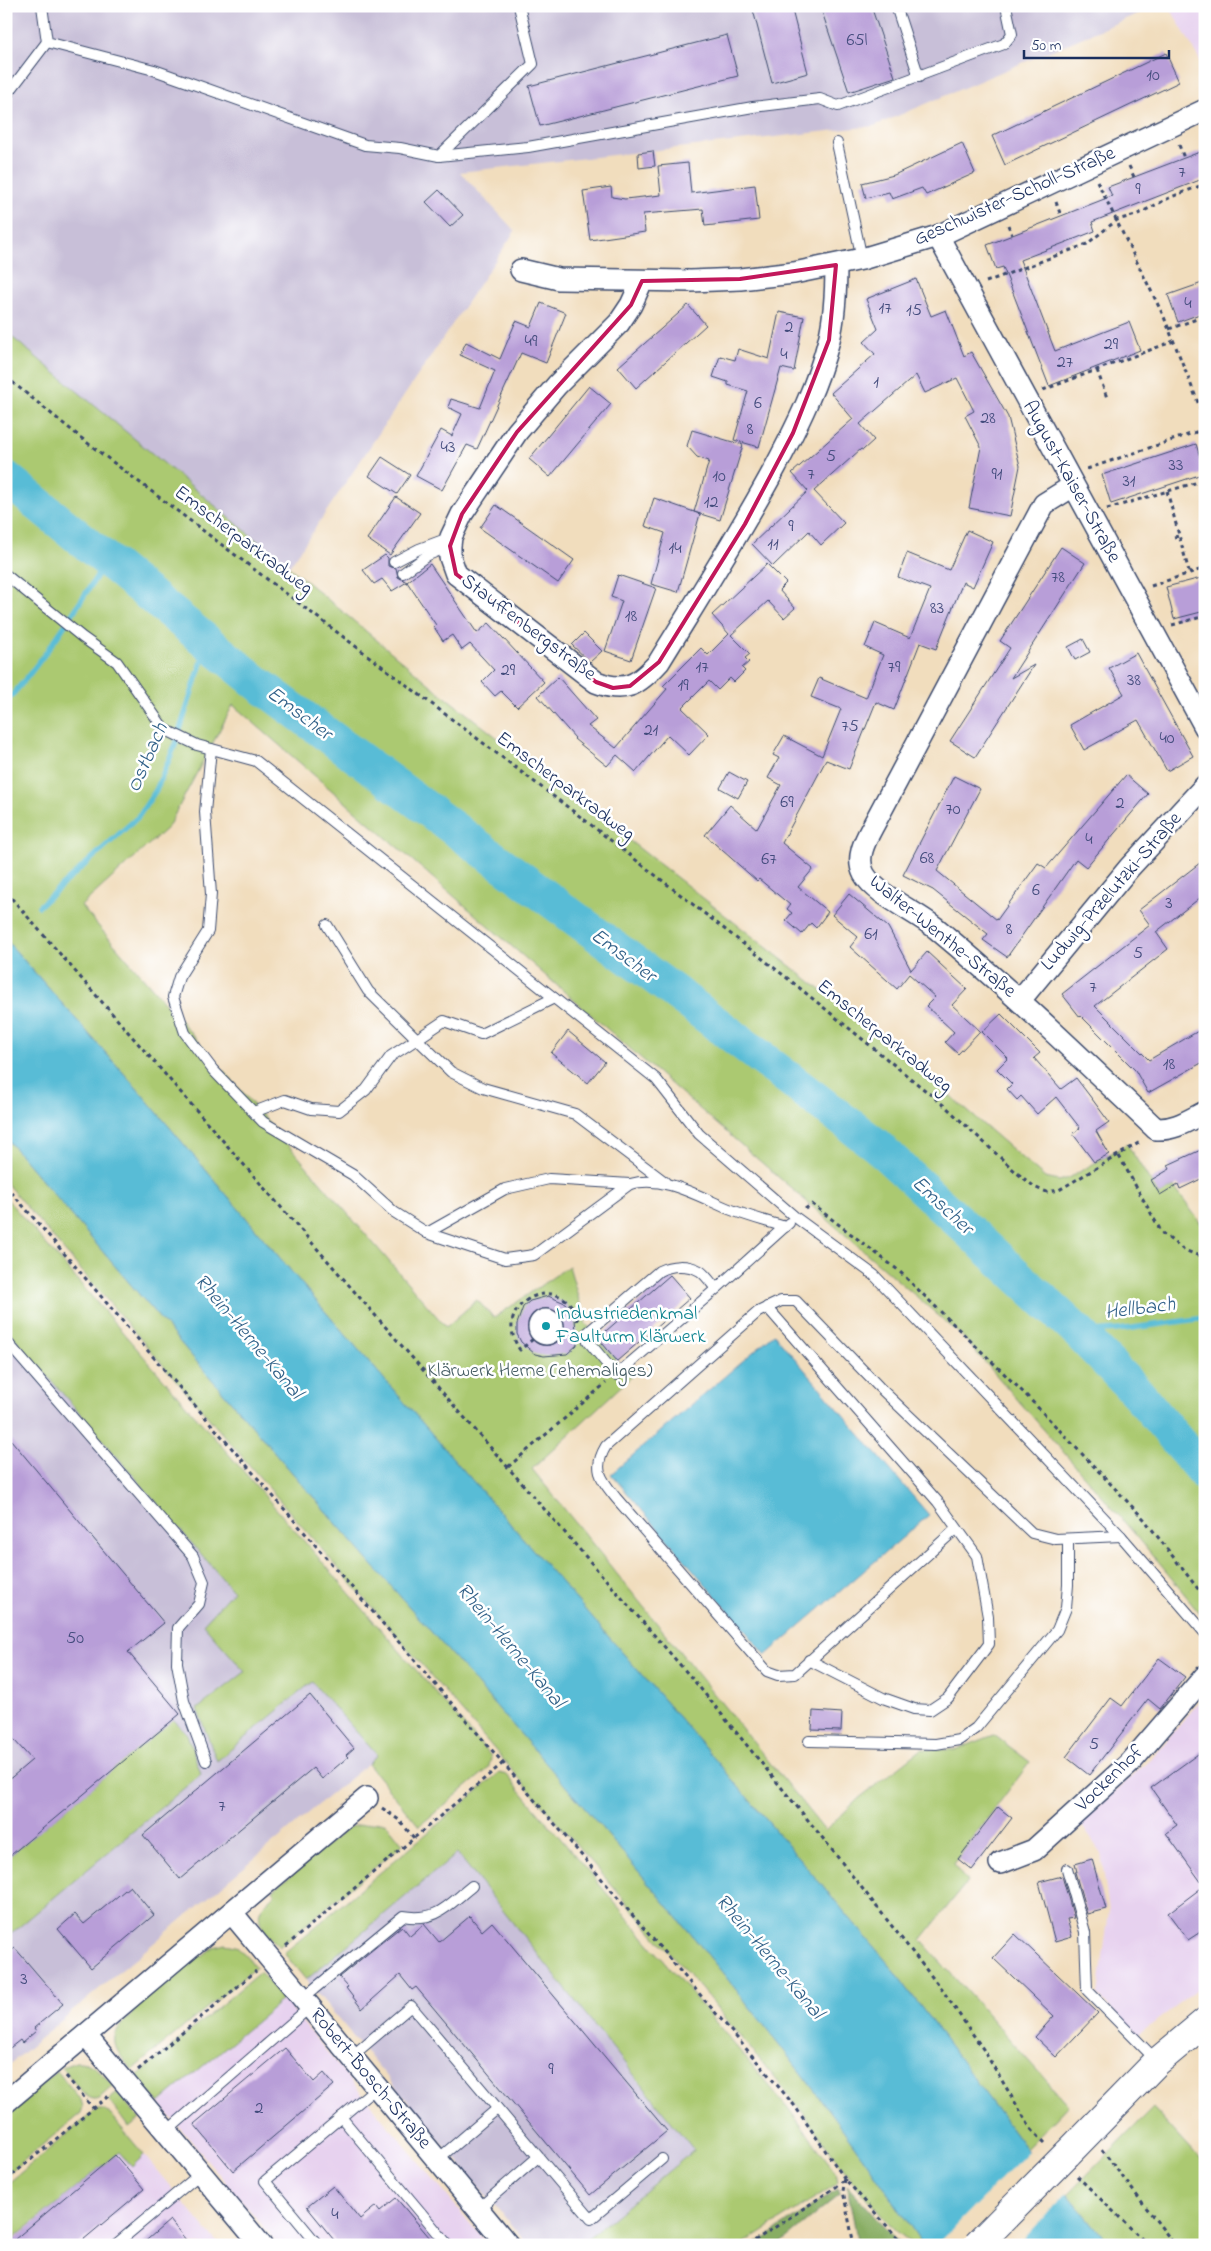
<svg xmlns="http://www.w3.org/2000/svg" width="1211" height="2251" viewBox="0 0 1211 2251" font-family="'Indie Flower',sans-serif">
<rect width="100%" height="100%" fill="#fff"/>
<filter id="ink" filterUnits="userSpaceOnUse"><feTurbulence type="fractalNoise" baseFrequency=".02" numOctaves="2"/><feDisplacementMap in="SourceGraphic" scale="10" xChannelSelector="R" yChannelSelector="G"/><feConvolveMatrix kernelMatrix="1 2 1 2 8 2 1 2 1" color-interpolation-filters="sRGB"/></filter>
<filter id="wash" filterUnits="userSpaceOnUse"><feTurbulence type="fractalNoise" baseFrequency=".0096" numOctaves="4" result="noise"/><feDisplacementMap in="SourceGraphic" scale="20" xChannelSelector="R" yChannelSelector="G"/><feGaussianBlur stdDeviation="1.12" result="paint"/><feColorMatrix in="noise" values="0 0 0 0 0 0 0 0 0 0 0 0 0 0 0 0 0 1.4 0 .05"/><feComposite in="paint" operator="in"/></filter>
<g filter="url(#wash)">
<rect width="100%" height="100%" fill="#f1ddbd"/>
<g fill="#e7d2ef">
<polygon points="1169,6 1205,6 1205,69"/>
<polygon points="1205,1695 1205,1984 1138,2035 1098,1996 1109,1911 1101,1853 1080,1823 1152,1758"/>
<polygon points="283,1999 352,2082 488,2245 279,2245 159,2103"/>
<polygon points="119,2152 132,2167 144,2155 219,2245 8,2245"/>
</g>
<g fill="#c8bfd8">
<polygon points="6,6 1156,6 874,126 460,172 515,231 289,567 6,332"/>
<polygon points="6,1328 234,1591 245,1672 217,1761 312,1681 378,1755 6,2067 6,1938 201,1774 6,1859"/>
<polygon points="457,1853 694,2150 580,2245 528,2245 306,1980"/>
</g>
<g fill="#abc971" stroke="#637c68">
<polygon points="6,332 444,696 889,1043 1045,1178 1059,1181 1069,1178 1127,1144 1159,1195 1174,1187 1205,1229 1205,1619 1140,1540 962,1336 233,705 168,827 81,906 446,1327 477,1300 494,1318 569,1266 586,1324 631,1377 532,1469 825,1831 858,1799 922,1749 955,1750 994,1735 1030,1762 953,1864 967,1882 921,1940 1068,2105 1026,2149 892,1968 702,1744 323,1309 134,1085 6,940"/>
<path d="M 6,1138 C 148,1305 290,1472 435,1636 C 606,1832 780,2027 923,2245 L 913,2245 L 894,2230 L 853,2182 L 798,2106 L 708,1997 L 6,1183 Z"/>
<polygon points="6,1198 490,1755 491,1759 488,1769 419,1826 368,1764 377,1755 312,1682 217,1761 197,1709 245,1672 203,1624 233,1591 6,1328"/>
<polygon points="173,1719 187,1734 201,1774 6,1938 6,1859"/>
<polygon points="499,1773 507,1775 788,2108 835,2171 837,2182 835,2185 741,2245 580,2245 694,2150 457,1853 306,1980 284,1953"/>
<path d="M 380,1822 L 387,1824 L 403,1844 L 279,1947 C 271,1937 254,1924 261,1909 C 264,1903 271,1899 275,1894 L 273,1890 L 349,1827 Z"/>
<path d="M 225,1944 L 236,1946 L 256,1967 L 132,2070 C 121,2057 106,2042 121,2025 C 125,2020 129,2018 133,2013 L 131,2009 L 198,1953 L 202,1956 L 214,1947 Z"/>
<polygon points="260,1972 283,1999 159,2103 137,2076"/>
<path d="M 76,2062 C 93,2061 102,2074 113,2086 C 107,2090 100,2100 93,2099 C 84,2098 68,2074 62,2067 Z"/>
<polygon points="57,2071 81,2100 83,2107 81,2113 6,2175 6,2114"/>
<polygon points="117,2092 140,2119 129,2128 109,2101"/>
<polygon points="1153,2108 1205,2165 1205,2245 1110,2245 1068,2194"/>
<polygon points="97,2109 103,2109 108,2112 144,2155 132,2167 119,2152 6,2245 6,2185"/>
</g>
<g fill="#88ad63" stroke="#526e60">
<polygon points="847,2186 850,2189 900,2245 858,2245"/>
<polygon points="838,2189 840,2194 778,2245 754,2245"/>
</g>
<g fill="#58bcd6" stroke="#3a769a">
<path d="M 6,940 L 134,1085 L 323,1309 L 702,1744 L 892,1968 L 1029,2153 L 1068,2194 L 1110,2245 L 923,2245 C 780,2027 606,1832 435,1636 C 290,1472 148,1305 6,1138 Z"/>
<polygon points="774,1334 929,1515 766,1655 611,1474"/>
</g>
<polygon fill="#f1ddbd" points="1029,2150 1069,2191 1018,2245 937,2245"/>
<g fill="none" stroke-linecap="round" stroke-linejoin="round">
<g stroke="#58bcd6" stroke-width="5.5">
<path d="M 6,702 C 45,659 76,609 107,560"/>
<polyline points="39,906 138,817 156,790 174,748 208,642"/>
<polyline points="1079,1333 1118,1330 1205,1318"/>
</g>
<polyline stroke="#58bcd6" stroke-width="35" points="6,478 260,685 688,1002 876,1145 1079,1333 1140,1396 1205,1474"/>
</g>
<g id="blocks">
<g fill="#b89ed8">
<polygon points="752,6 791,6 808,73 772,83"/>
<polygon points="820,6 871,6 895,77 849,92"/>
<polygon points="727,35 738,76 540,126 529,86"/>
<polygon points="1166,53 1179,82 1005,165 992,136"/>
<polygon points="962,143 975,173 926,195 922,188 892,199 889,192 866,198 862,183 894,175"/>
<polygon points="1205,150 1205,178 1092,222 1095,231 1020,260 1055,351 1129,322 1140,350 1049,386 1003,267 996,269 987,245 1112,196 1108,187"/>
<polygon points="653,151 655,166 639,168 638,153"/>
<polygon points="688,163 691,193 755,185 759,220 705,226 703,209 643,214 645,232 590,240 583,191 611,187 612,197 625,199 661,195 658,166"/>
<polygon points="439,190 463,215 450,227 426,202"/>
<polygon points="916,279 931,316 946,310 964,356 971,352 1008,417 1020,466 1010,516 969,508 981,447 965,416 974,411 957,378 925,393 916,375 860,424 874,440 863,450 861,449 814,491 844,523 821,545 809,531 773,566 752,544 808,491 792,473 853,419 831,393 875,354 864,342 878,329 866,299"/>
<polygon points="1205,282 1205,312 1178,322 1168,295"/>
<polygon points="541,303 566,313 546,363 521,353 477,449 467,445 442,490 416,476 441,430 452,436 462,414 448,407 451,399 480,408 495,371 460,355 466,342 500,359 516,321 531,327"/>
<polygon points="688,305 706,325 636,388 618,367"/>
<polygon points="779,312 804,317 794,371 781,368 759,447 734,440 748,391 728,385 728,382 713,377 720,356 735,360 738,349 769,359"/>
<polygon points="589,386 611,404 550,477 529,459"/>
<polygon points="692,430 743,445 720,520 694,512 709,461 697,457 687,446"/>
<polygon points="1196,444 1205,473 1111,504 1102,475"/>
<polygon points="382,457 410,475 397,494 369,476"/>
<polygon points="396,497 420,513 390,555 367,539"/>
<polygon points="654,498 700,514 678,592 651,584 665,533 645,526"/>
<polygon points="496,505 574,560 558,583 480,528"/>
<polygon points="967,530 993,542 973,587 963,582 936,649 920,643 894,710 876,702 849,769 826,760 782,843 813,869 798,887 828,912 816,928 811,923 802,934 786,920 792,913 787,909 790,905 759,879 757,881 705,835 730,805 757,829 781,785 768,778 779,758 773,755 784,736 822,756 841,709 811,697 819,678 866,698 883,655 865,647 875,623 910,638 930,589 898,577 907,553 949,570"/>
<polygon points="1061,547 1085,563 1011,678 1034,665 975,757 950,741 1010,648 1000,641"/>
<polygon points="385,555 388,558 388,566 396,568 398,577 407,582 430,564 477,633 489,623 544,682 517,707 501,691 495,696 482,682 494,670 470,644 462,650 452,635 443,641 434,627 436,625 407,582 392,591 382,579 374,584 363,570"/>
<polygon points="767,564 786,583 779,590 795,608 784,618 768,601 731,635 750,654 745,658 749,662 742,668 745,671 734,682 730,678 718,690 709,681 682,708 709,734 689,755 668,735 636,772 617,755 607,766 574,739 575,738 538,696 558,677 596,720 588,726 616,748 667,689 663,686 701,648 708,655 729,634 712,615"/>
<polygon points="618,575 656,588 631,660 605,651 622,601 611,597"/>
<polygon points="1205,577 1205,611 1174,619 1166,587"/>
<polygon points="584,633 602,651 590,662 572,645"/>
<polygon points="1083,639 1090,652 1075,660 1068,647"/>
<polygon points="1136,653 1193,756 1167,771 1138,720 1084,750 1070,725 1124,694 1109,668"/>
<polygon points="729,772 747,782 738,798 720,788"/>
<polygon points="1126,775 1148,794 1086,867 1076,859 1007,957 983,940 988,934 933,890 903,875 954,776 980,789 937,871 997,920 1038,863 1046,868"/>
<polygon points="1205,859 1205,894 1156,932 1168,949 1095,1006 1149,1060 1205,1027 1205,1061 1148,1093 1135,1070 1081,1016 1080,1017 1062,994 1150,925 1139,910"/>
<polygon points="849,894 888,927 911,970 927,952 967,989 952,1005 980,1031 958,1054 945,1042 954,1032 926,1006 935,997 909,974 897,989 850,947 858,937 832,915"/>
<polygon points="1001,1014 1040,1053 1034,1058 1061,1089 1076,1078 1092,1099 1109,1122 1096,1131 1109,1154 1094,1162 1073,1134 1080,1128 1056,1097 1037,1114 1021,1096 1017,1100 1007,1089 1012,1084 997,1069 1008,1058 982,1032"/>
<polygon points="568,1031 605,1062 588,1083 551,1053"/>
<polygon points="1205,1148 1205,1177 1180,1189 1178,1184 1160,1195 1151,1180 1170,1169 1168,1165"/>
<polygon points="670,1275 690,1298 617,1361 598,1338"/>
<polygon points="548,1296 565,1303 575,1319 577,1345 567,1354 544,1356 535,1354 521,1342 517,1334 517,1324 523,1307 530,1301"/>
<polygon points="6,1434 164,1623 128,1652 180,1714 6,1859 6,1782 32,1760 6,1731"/>
<polygon points="1159,1658 1185,1677 1160,1709 1148,1699 1089,1775 1066,1757 1111,1698 1122,1706"/>
<polygon points="310,1695 354,1748 346,1755 348,1757 322,1779 313,1768 180,1879 143,1835"/>
<polygon points="813,1711 842,1713 841,1731 812,1730"/>
<polygon points="1205,1749 1205,1929 1188,1940 1168,1913 1204,1886 1166,1833 1177,1825 1151,1788"/>
<polygon points="998,1807 1012,1818 972,1870 958,1859"/>
<polygon points="1092,1859 1106,1909 1087,1914 1075,1872 1077,1872 1075,1864"/>
<polygon points="1062,1876 1074,1918 1067,1919 1072,1937 1055,1942 1039,1882"/>
<polygon points="130,1886 154,1915 91,1968 58,1929 75,1914 84,1924"/>
<polygon points="470,1916 482,1931 492,1922 667,2131 590,2195 416,1987 412,1990 400,1975 362,2009 346,1988 348,1987 339,1977 402,1926 410,1936 424,1924 439,1942"/>
<polygon points="1015,1934 1098,2013 1056,2057 1035,2037 1054,2016 993,1958"/>
<polygon points="15,1948 63,2004 34,2028 36,2031 22,2043 20,2040 6,2051 6,1955"/>
<polygon points="285,2048 314,2082 324,2073 334,2085 233,2171 194,2124"/>
<polygon points="115,2155 144,2189 77,2245 8,2245"/>
<polygon points="333,2186 360,2219 376,2206 380,2211 396,2198 436,2245 338,2245 307,2207"/>
<polygon points="170,2220 190,2245 141,2245"/>
</g>
</g>
</g>
<g filter="url(#ink)">
<use href="#blocks" fill-opacity="0" stroke="#3b496c" stroke-width="1"/>
<g fill="none" stroke-linecap="round" stroke-linejoin="round">
<g stroke="#3b496c" stroke-width="12">
<g id="service">
<polyline points="42,6 47,42 154,70 365,145 400,148 439,156 533,64 519,6"/>
<polyline points="896,6 919,77"/>
<polyline points="6,96 47,42"/>
<polyline points="837,143 862,259"/>
<polyline points="439,156 528,147 753,107 820,99 838,106 1004,44 1012,34 1006,6"/>
<polyline points="394,562 419,549 451,537"/>
<polyline points="403,573 428,555 450,546"/>
<polyline points="6,575 82,637 117,662 164,729 197,745 256,761 656,1079 699,1134 795,1217 874,1275 1121,1536 1205,1633"/>
<path d="M 211,749 L 205,812 L 211,894 L 208,931 L 179,977 L 173,997 L 185,1033 L 213,1070 L 263,1122 L 353,1175 L 394,1212 L 427,1233 L 505,1259 L 534,1255 L 630,1184 C 665,1175 697,1196 729,1209 C 747,1216 766,1221 785,1227"/>
<polyline points="327,925 368,991 417,1039 444,1021 481,1034 554,998"/>
<polyline points="254,1112 285,1100 311,1109 339,1111 366,1090 391,1056 417,1039 451,1072 483,1088 575,1114 665,1182"/>
<polyline points="427,1233 505,1189 549,1179 630,1184"/>
<path d="M 716,1289 C 712,1284 706,1275 700,1271 C 687,1264 671,1265 659,1271 L 586,1334 L 588,1341 L 616,1375 L 716,1289 L 789,1223"/>
<polyline points="767,1307 938,1502 977,1556 988,1617 989,1644 948,1698 930,1710 914,1709 883,1698 809,1660"/>
<polyline points="6,1341 193,1556 204,1582 199,1604 178,1628 177,1663 184,1701 206,1761"/>
<path d="M 956,1529 L 795,1674 L 778,1675 L 767,1671 L 616,1498 C 601,1479 592,1469 606,1446 L 758,1312 L 781,1301 L 796,1301 L 879,1387 L 1032,1533 L 1056,1539 L 1121,1536"/>
<polyline points="809,1741 936,1744 959,1740 976,1728 1057,1630 1066,1608 1068,1585 1068,1539"/>
<polyline points="1067,1869 1085,1932 1087,1990 1157,2061"/>
<path d="M 303,1998 L 403,1916 C 437,1922 447,1906 472,1886"/>
<polyline points="351,2057 411,2006 591,2219 662,2159"/>
<polyline points="341,2117 448,2245"/>
<polyline points="166,2132 310,2007"/>
<polyline points="437,2160 497,2109"/>
<polyline points="478,2209 538,2157"/>
<polyline points="115,2245 201,2173"/>
<polyline points="318,2245 265,2181 377,2087"/>
</g>
</g>
<g stroke="#3b496c" stroke-width="18">
<circle id="pedestrian" cx="546" cy="1327" r="10"/>
</g>
<g stroke="#3b496c" stroke-width="24">
<g id="minor">
<polyline points="938,236 1205,727"/>
<polyline points="521,270 559,279 691,281 740,279 794,273 862,259 938,236 1205,110"/>
<path d="M 642,281 L 631,305 L 619,323 L 557,385 L 517,432 L 462,514 L 451,537 L 450,546 L 450,557 L 456,574 L 596,682 C 626,694 639,684 659,662 C 699,597 740,533 776,466 C 797,426 818,384 829,340 C 835,316 836,290 836,265"/>
<path d="M 1073,486 L 1044,504 L 874,824 C 866,839 855,857 864,874 C 875,894 918,913 937,929 C 1013,992 1084,1061 1156,1129 C 1175,1130 1189,1120 1205,1112"/>
<polyline points="1020,1000 1129,868 1205,786"/>
<polyline points="1000,1863 1034,1850 1130,1763 1205,1676"/>
<polyline points="232,1913 508,2245"/>
<polyline points="86,2036 261,2245"/>
<polyline points="6,2102 367,1798"/>
</g>
</g>
<g stroke="#3b496c" stroke-width="30">
<polyline id="secondary" points="1067,2154 1157,2062 1205,2022"/>
</g>
<g stroke="#3b496c" stroke-width="3" stroke-dasharray="4 4" stroke-linecap="butt">
<polyline points="1179,145 1184,158"/>
<polyline points="1129,166 1134,177"/>
<polyline points="1097,181 1164,317 1205,420"/>
<polyline points="1056,202 1061,216"/>
<polyline points="1008,225 1012,235"/>
<polyline points="986,282 1087,244 1117,220 1136,215 1171,197 1205,184"/>
<polyline points="1169,329 1205,316"/>
<polyline points="1097,370 1107,398"/>
<polyline points="6,377 85,441 586,821 791,981 947,1108 1017,1173 1036,1188 1047,1192 1059,1190 1142,1141"/>
<polyline points="1043,390 1174,341"/>
<polyline points="1087,469 1205,429"/>
<polyline points="1167,491 1189,572"/>
<polyline points="1107,509 1205,480"/>
<polyline points="1174,537 1179,536"/>
<polyline points="1151,586 1205,568"/>
<polyline points="1172,625 1205,616"/>
<polyline points="6,892 696,1683 821,1836 943,1991 983,2049 1031,2129 1046,2144"/>
<polyline points="1119,1156 1162,1233 1184,1250 1205,1258"/>
<polyline points="6,1186 503,1763 794,2105 845,2179 904,2245"/>
<polyline points="805,1209 812,1204 898,1270 1025,1394 1144,1519 1205,1598"/>
<path d="M 539,1334 L 520,1350 C 486,1300 569,1267 578,1323"/>
<polyline points="508,1467 606,1383"/>
<polyline points="382,1808 399,1820 414,1838"/>
<polyline points="286,1946 503,1763"/>
<polyline points="138,2070 256,1971"/>
<polyline points="66,2076 93,2108"/>
<polyline points="1102,2150 1175,2245"/>
<polyline points="1077,2176 1148,2245"/>
<polyline points="845,2179 843,2191 854,2245"/>
<polyline points="6,2180 111,2094"/>
<polyline points="748,2245 836,2187 845,2179"/>
</g>
<use href="#service" stroke="#fff" stroke-width="10"/>
<use href="#pedestrian" stroke="#fff" stroke-width="15"/>
<use href="#minor" stroke="#fff" stroke-width="21"/>
<use href="#secondary" stroke="#fff" stroke-width="28"/>
<g stroke="#3b496c" stroke-width="30" stroke-linecap="butt">
<polyline id="secondary-bridge" points="977,2245 1067,2154"/>
</g>
<use href="#secondary-bridge" stroke="#fff" stroke-width="28"/>
</g>
</g>
<path fill="none" stroke="#c2185b" stroke-width="4" stroke-linejoin="round" d="M 836,265 L 829,340 L 793,433 L 745,524 L 659,662 L 630,686 L 613,688 L 596,682 L 456,574 L 450,546 L 462,514 L 517,432 L 631,305 L 642,281 L 740,279 Z"/>
<circle fill="#0f9aa8" stroke="#fff" stroke-width="2" cx="546" cy="1326" r="5"/>
<g text-anchor="middle" dominant-baseline="central" stroke-width="5" stroke-linejoin="round" paint-order="stroke">
<g font-size="18" fill="#424b7c">
<text x="857" y="41">65l</text>
<text x="1153" y="76">10</text>
<text x="1182" y="173">7</text>
<text x="1138" y="190">9</text>
<text x="1188" y="304">4</text>
<text x="885" y="309">17</text>
<text x="914" y="311">15</text>
<text x="789" y="328">2</text>
<text x="531" y="342">49</text>
<text x="1111" y="345">29</text>
<text x="784" y="355">4</text>
<text x="1065" y="363">27</text>
<text x="876" y="383">1</text>
<text x="758" y="404">6</text>
<text x="988" y="419">28</text>
<text x="750" y="430">8</text>
<text x="448" y="448">43</text>
<text x="831" y="457">5</text>
<text x="1176" y="466">33</text>
<text x="811" y="475">7</text>
<text x="997" y="475">91</text>
<text x="719" y="477">10</text>
<text x="1129" y="482">31</text>
<text x="711" y="503">12</text>
<text x="791" y="527">9</text>
<text x="773" y="545">11</text>
<text x="675" y="549">14</text>
<text x="1058" y="578">78</text>
<text x="937" y="609">83</text>
<text x="631" y="617">18</text>
<text x="702" y="668">17</text>
<text x="894" y="668">79</text>
<text x="508" y="671">29</text>
<text x="1134" y="681">38</text>
<text x="683" y="686">19</text>
<text x="850" y="727">75</text>
<text x="651" y="731">21</text>
<text x="1167" y="739">40</text>
<text x="787" y="803">69</text>
<text x="1120" y="804">2</text>
<text x="953" y="810">70</text>
<text x="1089" y="840">4</text>
<text x="927" y="859">68</text>
<text x="769" y="860">67</text>
<text x="1036" y="891">6</text>
<text x="1169" y="904">3</text>
<text x="1009" y="930">8</text>
<text x="871" y="935">61</text>
<text x="1138" y="954">5</text>
<text x="1093" y="988">7</text>
<text x="1169" y="1065">18</text>
<text x="75" y="1639">50</text>
<text x="1094" y="1745">5</text>
<text x="222" y="1807">7</text>
<text x="24" y="1980">3</text>
<text x="551" y="2070">9</text>
<text x="259" y="2109">2</text>
<text x="335" y="2215">4</text>
</g>
<g font-size="20" fill="#1b2f5e" stroke="#fff">
<text transform="translate(1015 197) rotate(-24)">Geschwister-Scholl-Straße</text>
<text transform="translate(1071 482) rotate(61)">August-Kaiser-Straße</text>
<text transform="translate(243 541) rotate(37)">Emscherparkradweg</text>
<text transform="translate(528 628) rotate(37)">Stauffenbergstraße</text>
<text transform="translate(565 787) rotate(37)">Emscherparkradweg</text>
<text transform="translate(1112 892) rotate(-49)">Ludwig-Przelutzki-Straße</text>
<text transform="translate(942 937) rotate(39)">Walter-Wenthe-Straße</text>
<text transform="translate(884 1037) rotate(39)">Emscherparkradweg</text>
<text transform="translate(1110 1779) rotate(-44)">Vockenhof</text>
<text transform="translate(370 2079) rotate(50)">Robert-Bosch-Straße</text>
</g>
<g font-size="20" fill="#0d838f" stroke="#fff" text-anchor="start">
<text x="556" y="1314">Industriedenkmal<tspan x="556" dy="23">Faulturm Klärwerk</tspan></text>
</g>
<g font-size="20" fill="#465d64" stroke="#fff">
<text x="540" y="1371">Klärwerk Herne (ehemaliges)</text>
</g>
<g font-size="21" font-style="italic" fill="#306088" stroke="#fff">
<text transform="translate(299 714) rotate(37)">Emscher</text>
<text transform="translate(148 758) rotate(-66)">Ostbach</text>
<text transform="translate(623 956) rotate(37)">Emscher</text>
<text transform="translate(942 1206) rotate(43)">Emscher</text>
<text transform="translate(1140 1309) rotate(-7)">Hellbach</text>
<text transform="translate(248 1337) rotate(50)">Rhein-Herne-Kanal</text>
<text transform="translate(510 1646) rotate(50)">Rhein-Herne-Kanal</text>
<text transform="translate(769 1957) rotate(50)">Rhein-Herne-Kanal</text>
</g>
</g>
<rect width="1211" height="2251" fill="none" stroke="#fff" stroke-width="25"/>
<path d="M1024 50v8h145v-8" fill="none" stroke="#1b2f5e" stroke-width="2.5"/>
<text x="1031" y="50" font-size="15" fill="#1b2f5e" stroke="#ffffff" stroke-width="4" paint-order="stroke">50 m</text>
</svg>
